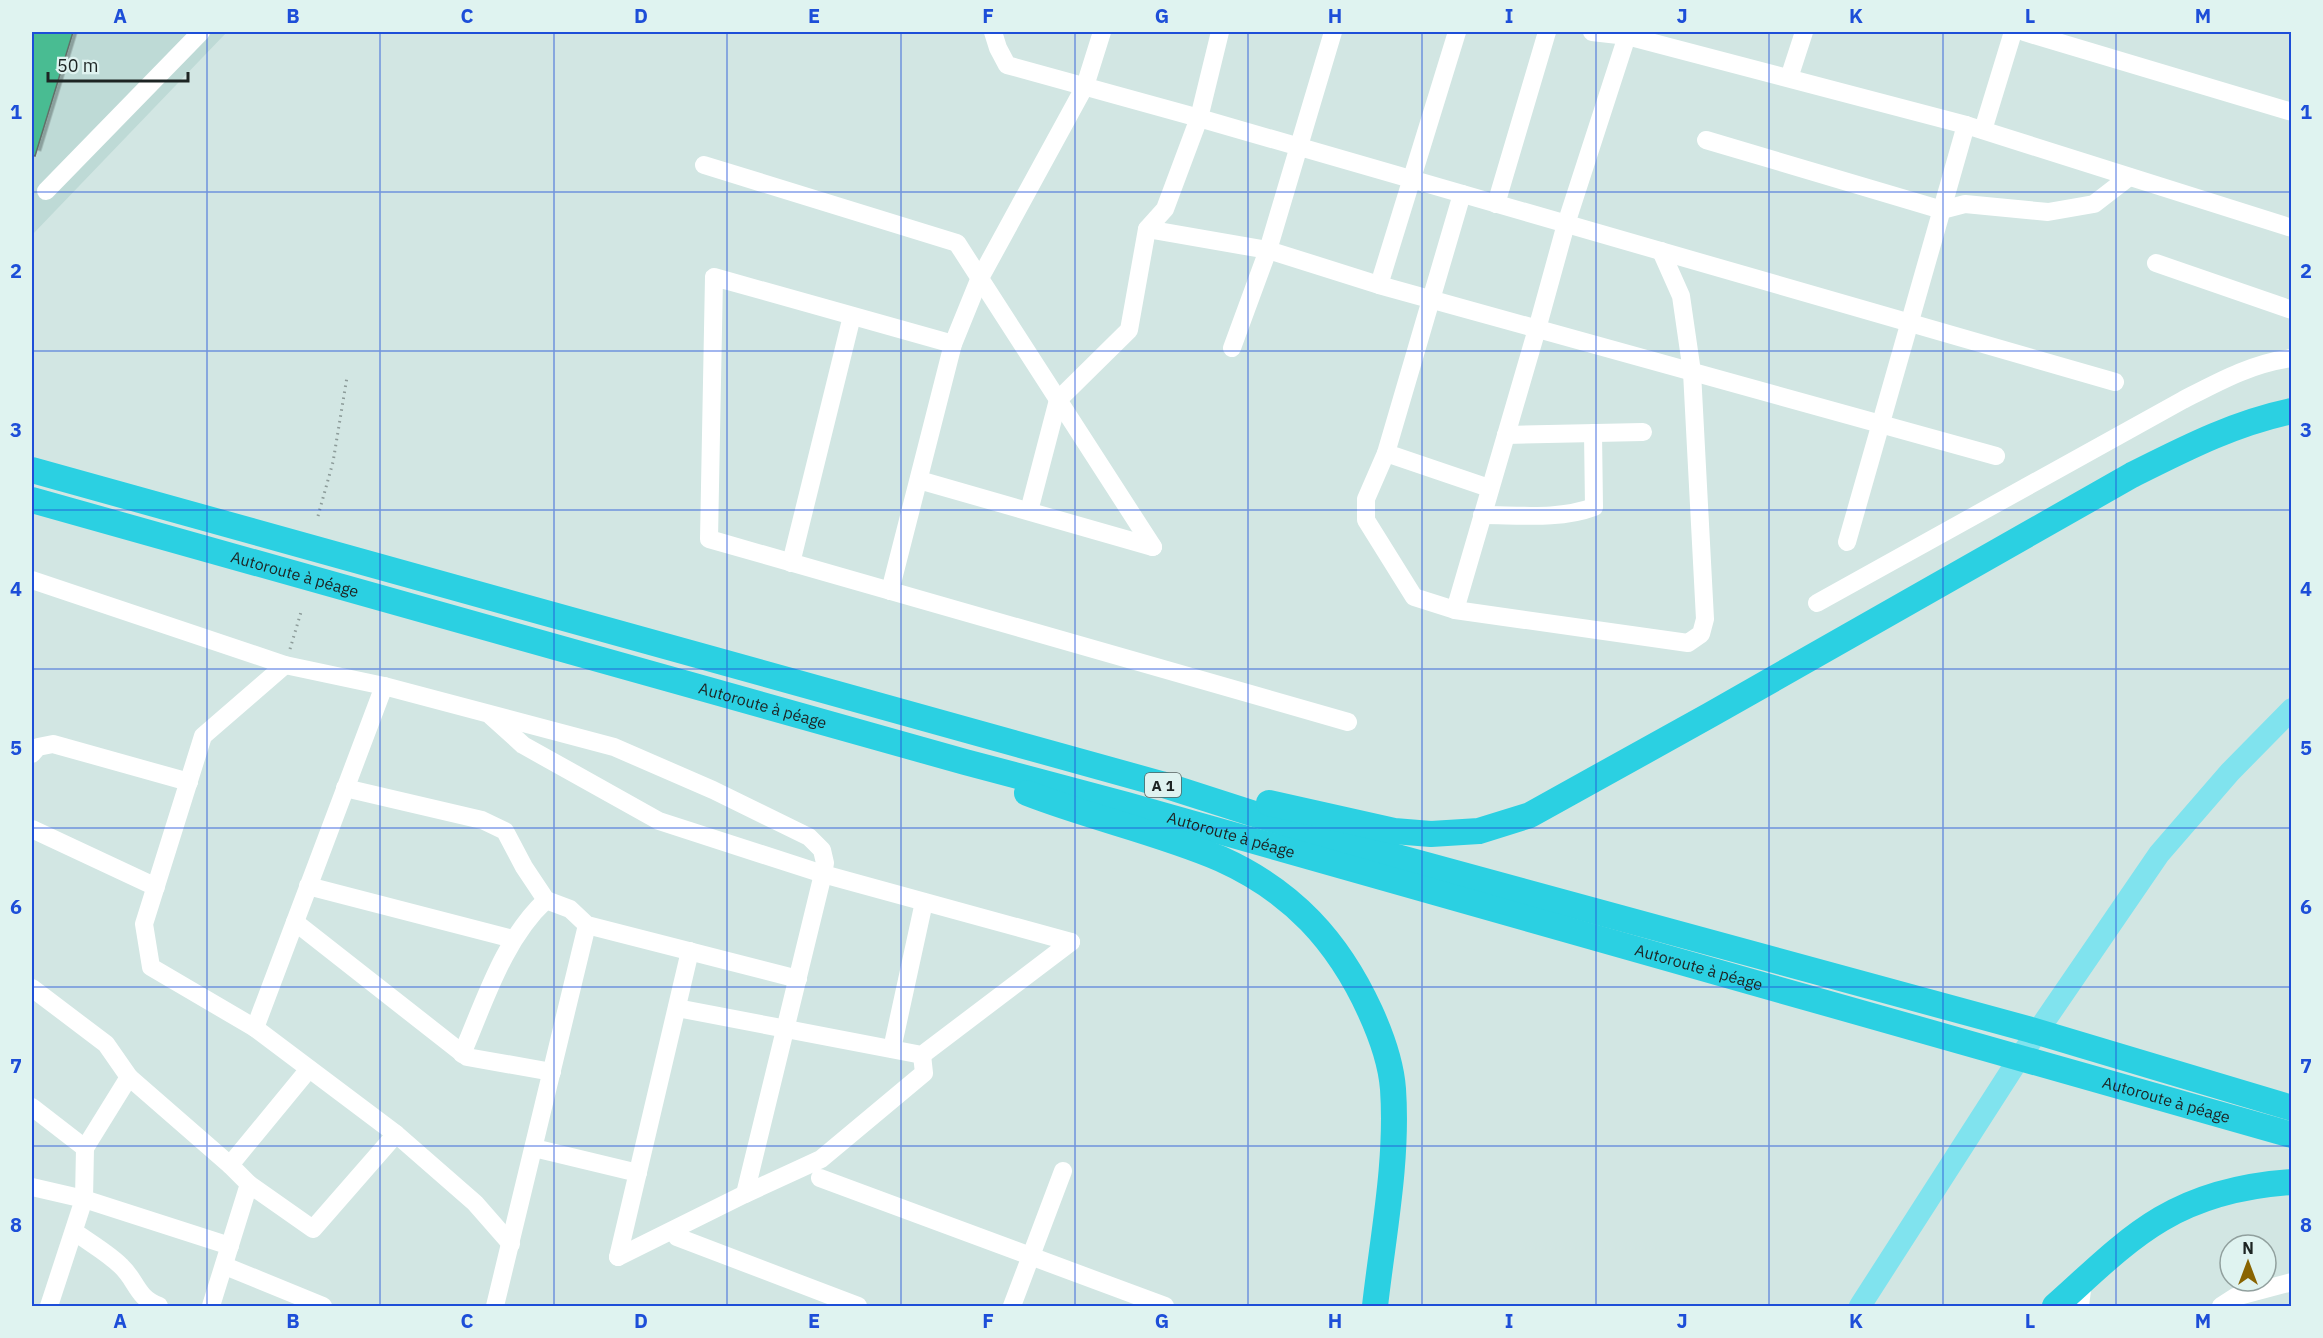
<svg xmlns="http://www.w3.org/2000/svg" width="2323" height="1338" viewBox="0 0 2323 1338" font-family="'IBM Plex Sans',sans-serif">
<defs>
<filter id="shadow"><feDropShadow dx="5.5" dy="-5.5" stdDeviation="0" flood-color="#0004"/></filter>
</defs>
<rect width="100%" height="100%" fill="#d2e6e3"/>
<polygon fill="#bedad6" points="32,32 220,32 226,33 32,235"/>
<polygon fill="#49bc92" stroke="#617069" stroke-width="1.5" filter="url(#shadow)" points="32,32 73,32 35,156 32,155"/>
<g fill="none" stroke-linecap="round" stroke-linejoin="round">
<g stroke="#8c9b99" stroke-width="3" stroke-dasharray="1.5 4.5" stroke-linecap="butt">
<polyline points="318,516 333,462 347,377"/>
<polyline points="290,649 301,612"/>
</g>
<g stroke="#fff" stroke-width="18">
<polyline points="993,32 998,48 1007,65 1199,118 2115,382"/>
<polyline points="1592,32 1627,36 1966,125 2292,228"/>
<polyline points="2024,32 2292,112"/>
<polyline points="1789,78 1804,32"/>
<polyline points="1983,130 2013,32"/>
<polyline points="1706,140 1942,210 1965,204 2048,212 2094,204 2129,177"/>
<polyline points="704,165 957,243 1153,547"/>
<polyline points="46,191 201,32"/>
<polyline points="1462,194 1386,453 1366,499 1366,520 1414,597 1455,610 1537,329 1566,224 1627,36"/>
<polyline points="1496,204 1547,32"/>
<polyline points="1147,229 1268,250 1379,285 1996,456"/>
<polyline points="2156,263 2292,310"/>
<polyline points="1379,285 1457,32"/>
<polyline points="953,344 714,277 709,539 1348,722"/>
<polyline points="1232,348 1268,250 1333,32"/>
<polyline points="1506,435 1643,432"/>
<polyline points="1386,453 1489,488"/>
<polyline points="919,480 1153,547"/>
<polyline points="1029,511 1058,400 1129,330 1147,229 1165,209 1199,118 1220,32"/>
<path d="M 1482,515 C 1519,515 1559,520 1594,507 L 1593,433"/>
<polyline points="1847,542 1966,125"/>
<polyline points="791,563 852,316"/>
<polyline points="32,580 285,665 384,686 614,747 713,790 809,837 822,850 825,863 823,874 745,1194"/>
<polyline points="890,591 953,344 979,280 1085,86 1102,32"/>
<path d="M 1817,603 L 2183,400 C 2218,382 2252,363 2292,358"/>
<polyline points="1455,610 1688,643 1701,634 1705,619 1692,372 1681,296 1661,251"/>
<polyline points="285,665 203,736 144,924 151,967 255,1028 396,1134 475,1203 511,1244"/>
<polyline points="491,716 523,745 659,821 823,874 1071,942"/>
<polyline points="32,754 38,747 53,744 189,782"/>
<polyline points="345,788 482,820 505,831 524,867 546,900 570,909 587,925 798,979"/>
<polyline points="32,829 156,887"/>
<polyline points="308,886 513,939"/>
<polyline points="295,922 467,1057 552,1072"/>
<polyline points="32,988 106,1044 129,1077 230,1165 249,1184 211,1306"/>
<polyline points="677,1008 922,1055 1071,942"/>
<polyline points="255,1028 384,686"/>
<polyline points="892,1049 924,902"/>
<path d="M 462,1054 C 485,1001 503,940 546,900"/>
<polyline points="32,1107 85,1148"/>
<polyline points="534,1148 638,1173"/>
<polyline points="230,1165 309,1069"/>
<polyline points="820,1178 1165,1306"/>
<polyline points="249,1184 313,1229 396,1134"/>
<polyline points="32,1187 84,1199 230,1246"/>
<path d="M 75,1232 C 90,1243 108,1253 121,1266 C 137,1281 136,1297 159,1306"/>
<polyline points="677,1237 858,1306"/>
<polyline points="618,1257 745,1194 821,1159 924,1073 922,1055"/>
<polyline points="618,1257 690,951"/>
<polyline points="225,1266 323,1306"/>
<polyline points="49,1306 84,1199 85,1148 129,1077"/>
<polyline points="495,1306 587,925"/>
<polyline points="1012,1306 1063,1171"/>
<polyline points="2080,1306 2083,1282"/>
<polyline points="2221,1306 2235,1297 2292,1282"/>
</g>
<polyline stroke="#80e3ee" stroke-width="22" points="1860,1306 2020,1057 2159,854 2230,772 2292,709"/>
<g stroke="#2bd0e2" stroke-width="26">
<polyline points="32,470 1161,784 1342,842 2031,1030 2292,1108"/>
<path id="s1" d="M 32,500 L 965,762 L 1127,805 L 2292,1135"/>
<path d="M 1027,793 C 1091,818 1158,832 1221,859 C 1292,891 1338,941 1370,1011 C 1381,1035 1391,1062 1393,1089 C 1398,1161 1383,1235 1375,1306"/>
<path d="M 1269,803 L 1394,831 L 1431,834 L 1479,831 L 1530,815 L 1710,715 L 2132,475 C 2184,449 2234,423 2292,411"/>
<path d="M 2055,1306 C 2088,1277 2122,1242 2161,1219 C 2200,1196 2246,1185 2292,1182"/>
</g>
</g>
<path fill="none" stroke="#1d4ed8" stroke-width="1.5" stroke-opacity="0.55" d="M 207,32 L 207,1306M 380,32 L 380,1306M 554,32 L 554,1306M 727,32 L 727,1306M 901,32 L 901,1306M 1075,32 L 1075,1306M 1248,32 L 1248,1306M 1422,32 L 1422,1306M 1596,32 L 1596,1306M 1769,32 L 1769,1306M 1943,32 L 1943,1306M 2116,32 L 2116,1306M 32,192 L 2292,192M 32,351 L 2292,351M 32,510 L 2292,510M 32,669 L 2292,669M 32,828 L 2292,828M 32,987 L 2292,987M 32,1146 L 2292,1146"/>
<g text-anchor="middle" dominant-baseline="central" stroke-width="6" stroke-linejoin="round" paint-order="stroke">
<rect fill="#dff3f0" stroke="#576260" stroke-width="1.5" x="1145" y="773" width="36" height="24" rx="4.5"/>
<g font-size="15" font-weight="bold" fill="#1d2423">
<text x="1163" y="785">A 1</text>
</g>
<g font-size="16" fill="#1d2423" stroke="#dff3f0">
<text stroke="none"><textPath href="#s1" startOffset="273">Autoroute à péage</textPath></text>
<text stroke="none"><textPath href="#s1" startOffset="759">Autoroute à péage</textPath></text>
<text stroke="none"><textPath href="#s1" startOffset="1245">Autoroute à péage</textPath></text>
<text stroke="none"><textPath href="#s1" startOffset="1731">Autoroute à péage</textPath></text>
<text stroke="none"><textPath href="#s1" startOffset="2217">Autoroute à péage</textPath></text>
</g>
</g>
<rect width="2323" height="1338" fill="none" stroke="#dff3f0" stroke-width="66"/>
<g transform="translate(2248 1263)"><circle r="28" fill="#dff3f0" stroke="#91a09e" stroke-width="1.5"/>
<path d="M0-4.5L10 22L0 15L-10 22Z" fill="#896401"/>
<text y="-9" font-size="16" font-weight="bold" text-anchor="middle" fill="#1d2423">N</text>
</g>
<path d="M48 72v9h140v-9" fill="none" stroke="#1d2423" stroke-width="3"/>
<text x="57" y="72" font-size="18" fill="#1d2423" stroke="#dff3f0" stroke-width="4.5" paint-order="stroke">50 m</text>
<rect x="33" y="33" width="2257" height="1272" fill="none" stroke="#1d4ed8" stroke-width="2"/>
<g font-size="20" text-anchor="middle" font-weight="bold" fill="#1d4ed8">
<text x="120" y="23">A</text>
<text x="293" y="23">B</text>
<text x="467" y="23">C</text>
<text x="641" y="23">D</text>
<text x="814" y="23">E</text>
<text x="988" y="23">F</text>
<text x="1162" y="23">G</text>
<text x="1335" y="23">H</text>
<text x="1509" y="23">I</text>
<text x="1682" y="23">J</text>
<text x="1856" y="23">K</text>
<text x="2030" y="23">L</text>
<text x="2203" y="23">M</text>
<text x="16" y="119">1</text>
<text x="2306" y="119">1</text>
<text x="16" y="278">2</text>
<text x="2306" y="278">2</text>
<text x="16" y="437">3</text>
<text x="2306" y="437">3</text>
<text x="16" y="596">4</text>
<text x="2306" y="596">4</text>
<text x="16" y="755">5</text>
<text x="2306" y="755">5</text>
<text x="16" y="914">6</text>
<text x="2306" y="914">6</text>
<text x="16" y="1073">7</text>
<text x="2306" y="1073">7</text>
<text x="16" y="1232">8</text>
<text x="2306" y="1232">8</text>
<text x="120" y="1328">A</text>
<text x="293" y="1328">B</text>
<text x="467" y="1328">C</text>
<text x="641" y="1328">D</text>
<text x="814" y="1328">E</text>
<text x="988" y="1328">F</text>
<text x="1162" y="1328">G</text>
<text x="1335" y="1328">H</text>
<text x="1509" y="1328">I</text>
<text x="1682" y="1328">J</text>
<text x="1856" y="1328">K</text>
<text x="2030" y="1328">L</text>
<text x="2203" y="1328">M</text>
</g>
</svg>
